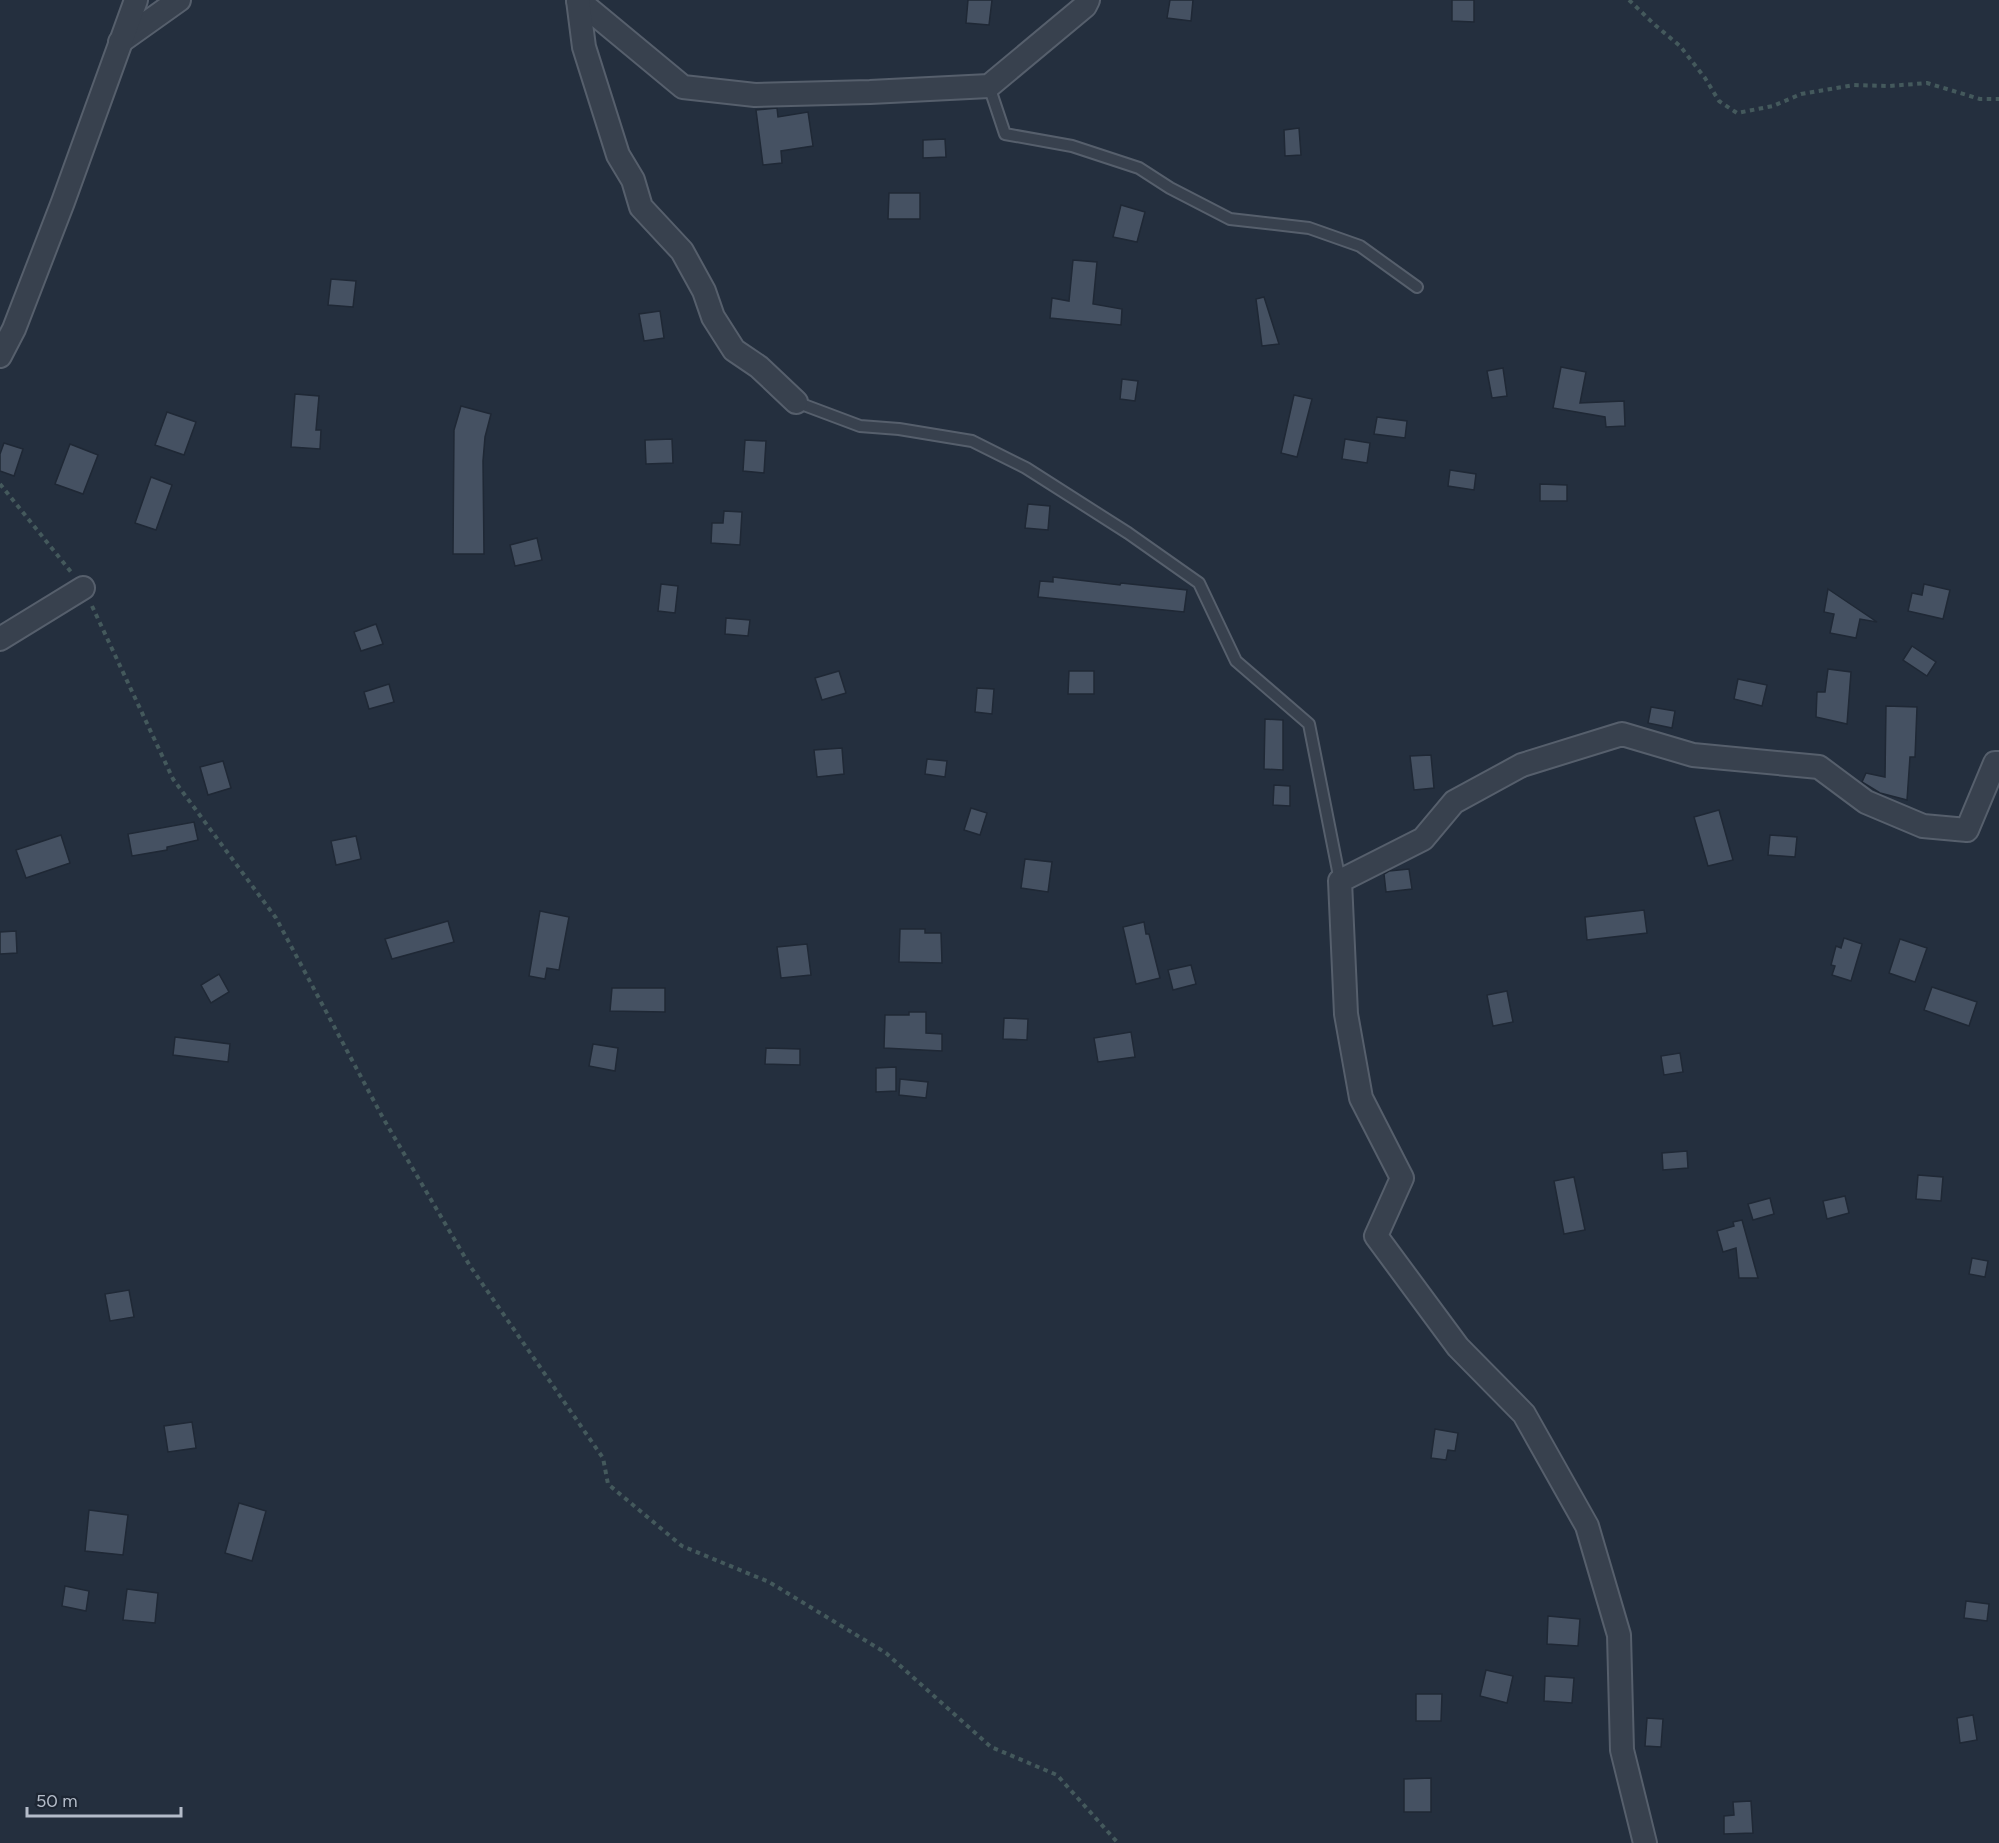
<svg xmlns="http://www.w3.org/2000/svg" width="1999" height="1843" viewBox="0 0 1999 1843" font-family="Figtree,sans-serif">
<rect width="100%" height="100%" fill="#242f3e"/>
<g fill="#455162" stroke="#1f2835" stroke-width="1.5">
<polygon points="968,0 992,0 989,25 966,23"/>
<polygon points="1170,0 1193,0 1191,21 1167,18"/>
<polygon points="1452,0 1474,0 1474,22 1452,21"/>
<polygon points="777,108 778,117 808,112 813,146 781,151 782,163 763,165 756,110"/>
<polygon points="1299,128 1301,155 1285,156 1284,130"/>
<polygon points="945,139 946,157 923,158 923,140"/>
<polygon points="889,193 920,193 920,219 888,219"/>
<polygon points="1121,205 1145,212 1137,242 1113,237"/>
<polygon points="1073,260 1097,262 1093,304 1122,309 1121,325 1050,318 1052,298 1069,301"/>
<polygon points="331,279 356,281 353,307 328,305"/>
<polygon points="1264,297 1279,344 1262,346 1256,299"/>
<polygon points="660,311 664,338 644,341 639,314"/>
<polygon points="1561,367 1586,372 1580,403 1624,401 1625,426 1606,427 1605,417 1553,408"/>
<polygon points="1503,368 1507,396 1492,398 1487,371"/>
<polygon points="1122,379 1138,381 1135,401 1120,399"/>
<polygon points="295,394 319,396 316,430 321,430 320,449 291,447"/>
<polygon points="1294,395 1312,399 1297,457 1281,453"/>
<polygon points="461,406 491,414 485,437 483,461 484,554 453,554 454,430"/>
<polygon points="167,412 196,422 184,455 155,445"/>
<polygon points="1377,417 1407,421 1405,438 1374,434"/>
<polygon points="672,439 673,463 646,464 645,440"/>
<polygon points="1345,439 1370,443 1367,463 1342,459"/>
<polygon points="745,440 766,441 764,473 743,471"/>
<polygon points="4,443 23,449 14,476 0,471 0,454"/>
<polygon points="70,444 98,455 83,494 55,484"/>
<polygon points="1450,470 1476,474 1474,490 1448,486"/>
<polygon points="151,477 172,485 156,530 135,523"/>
<polygon points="1540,484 1567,485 1567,501 1540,501"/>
<polygon points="1028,504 1050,506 1048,530 1025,528"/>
<polygon points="724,511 742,512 740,545 711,543 712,523 723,523"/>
<polygon points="537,538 542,560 515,566 510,545"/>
<polygon points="1053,577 1120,585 1121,583 1187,590 1184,612 1038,597 1040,581 1053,582"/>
<polygon points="661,584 678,586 675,613 658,611"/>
<polygon points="1924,584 1950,590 1943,619 1908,611 1912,593 1922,595"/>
<polygon points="1828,589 1877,622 1860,619 1856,638 1830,633 1834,614 1824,612"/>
<polygon points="726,618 750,620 748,636 725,634"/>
<polygon points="376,624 383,644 361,651 354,632"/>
<polygon points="1912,646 1936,662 1927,676 1903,660"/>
<polygon points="1828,669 1851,672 1847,724 1816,717 1817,692 1825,692"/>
<polygon points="839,671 846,693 822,700 815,678"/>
<polygon points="1069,671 1094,671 1094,694 1068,694"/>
<polygon points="1738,679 1767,685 1762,706 1734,699"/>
<polygon points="389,684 394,702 369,709 364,692"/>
<polygon points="977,688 994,689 992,714 975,712"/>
<polygon points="1886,706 1917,707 1915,757 1910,757 1907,800 1880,793 1862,782 1866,773 1885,777"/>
<polygon points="1651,707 1675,711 1672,728 1648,723"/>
<polygon points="1265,719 1283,720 1283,770 1264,769"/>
<polygon points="842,748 844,774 817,777 814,750"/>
<polygon points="1431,755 1434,788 1414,790 1410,756"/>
<polygon points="927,759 947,761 945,777 925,774"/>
<polygon points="223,761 231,788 208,795 200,767"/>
<polygon points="1274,785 1290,786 1290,806 1273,805"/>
<polygon points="971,808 987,813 980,835 964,830"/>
<polygon points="1719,810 1733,860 1708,866 1694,817"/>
<polygon points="194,822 198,840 167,847 167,850 132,856 128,834"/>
<polygon points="61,835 70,863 26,878 16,850"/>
<polygon points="1770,835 1797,837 1795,857 1768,855"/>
<polygon points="356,836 361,859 336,865 331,841"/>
<polygon points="1025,859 1052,862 1048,892 1021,888"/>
<polygon points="1409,869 1412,889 1386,892 1384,874 1389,871"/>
<polygon points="1644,910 1647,933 1587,940 1585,917"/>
<polygon points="540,911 569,917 559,970 547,968 545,979 529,976"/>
<polygon points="448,921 454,942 392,959 385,939"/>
<polygon points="1144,922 1146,934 1149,934 1160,978 1136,984 1123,927"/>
<polygon points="900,929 925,929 925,933 941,933 942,963 899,962"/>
<polygon points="16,931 17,953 0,954 0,932"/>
<polygon points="1844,938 1862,944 1851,981 1832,975 1835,966 1831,965 1836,946 1841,948"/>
<polygon points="1900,939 1927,948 1915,982 1889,973"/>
<polygon points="807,944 811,975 781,978 777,947"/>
<polygon points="1191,965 1196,984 1173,990 1168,970"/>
<polygon points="219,974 229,992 211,1003 201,985"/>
<polygon points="1932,987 1977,1002 1969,1026 1924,1010"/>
<polygon points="612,988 665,988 665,1012 610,1011"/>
<polygon points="1507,991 1513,1022 1493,1026 1487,995"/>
<polygon points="909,1012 926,1012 926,1033 942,1034 942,1051 884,1048 885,1015 909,1015"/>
<polygon points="1004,1018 1028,1019 1027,1040 1003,1039"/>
<polygon points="1131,1032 1135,1057 1098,1062 1094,1038"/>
<polygon points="175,1037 230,1044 228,1062 173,1055"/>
<polygon points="593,1044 618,1048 615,1071 589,1066"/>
<polygon points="766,1048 800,1049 800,1065 765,1064"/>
<polygon points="1680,1053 1683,1072 1664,1075 1661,1056"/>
<polygon points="896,1067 896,1091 876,1092 876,1068"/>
<polygon points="900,1079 928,1082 926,1098 899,1095"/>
<polygon points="1687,1151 1688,1168 1663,1170 1662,1153"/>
<polygon points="1918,1175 1943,1177 1941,1201 1916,1199"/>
<polygon points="1574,1177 1585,1230 1564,1234 1554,1181"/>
<polygon points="1845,1196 1849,1213 1827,1219 1823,1201"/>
<polygon points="1770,1198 1774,1214 1753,1220 1748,1204"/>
<polygon points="1742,1220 1758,1278 1739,1278 1736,1248 1723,1252 1717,1231 1734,1226 1733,1222"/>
<polygon points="1972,1258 1988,1261 1985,1277 1969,1274"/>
<polygon points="129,1290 134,1317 110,1321 105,1294"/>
<polygon points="192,1422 196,1448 168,1452 164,1426"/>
<polygon points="1435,1429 1458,1433 1455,1451 1448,1450 1446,1460 1431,1458"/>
<polygon points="239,1503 266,1511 252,1561 225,1553"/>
<polygon points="89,1510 128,1515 123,1555 85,1551"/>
<polygon points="65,1586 89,1591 86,1611 62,1606"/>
<polygon points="127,1589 158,1593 155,1623 123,1620"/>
<polygon points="1966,1601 1989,1604 1987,1621 1964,1618"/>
<polygon points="1548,1616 1580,1619 1578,1646 1547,1644"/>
<polygon points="1486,1670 1513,1676 1507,1703 1480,1696"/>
<polygon points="1545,1676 1574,1678 1572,1703 1544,1701"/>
<polygon points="1416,1694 1442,1694 1441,1721 1416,1721"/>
<polygon points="1973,1715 1977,1740 1960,1743 1957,1718"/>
<polygon points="1647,1718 1663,1719 1661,1747 1645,1746"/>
<polygon points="1431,1778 1431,1812 1404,1812 1404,1779"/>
<polygon points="1751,1801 1753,1833 1724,1834 1724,1816 1734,1815 1733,1802"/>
</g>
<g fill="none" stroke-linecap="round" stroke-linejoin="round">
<g stroke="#565f6c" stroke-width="14">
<g id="service">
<polyline points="989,86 1005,134 1072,146 1139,168 1170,188 1230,219 1309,228 1360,246 1417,287"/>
<polyline points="796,402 860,426 899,429 972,441 1026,468 1128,533 1199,583 1236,661 1309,724 1340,881"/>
</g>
</g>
<g stroke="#565f6c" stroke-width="26">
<g id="minor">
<polyline points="578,0 683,87 755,95 870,92 989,86 1085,6 1088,0"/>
<polyline points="578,0 584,47 618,155 633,180 641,207 682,251 704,291 713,317 734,350 759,367 796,402"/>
<polyline points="120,42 179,0"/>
<polyline points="0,356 14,329 63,202 136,0"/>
<polyline points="0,639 83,588"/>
<polyline points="1645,1843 1622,1750 1619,1635 1587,1526 1524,1414 1458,1347 1376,1236 1402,1178 1361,1098 1346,1014 1340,881 1423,839 1454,802 1522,765 1622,734 1693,755 1819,767 1866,802 1923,826 1967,830 1995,763 1999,763"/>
</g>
</g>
<g stroke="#44595c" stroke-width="4" stroke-dasharray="4.5 4.5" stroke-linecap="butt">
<polyline points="1629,0 1655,25 1680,46 1705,78 1719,101 1737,113 1773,106 1801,94 1854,85 1889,86 1927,83 1980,99 1999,99"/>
<polyline points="0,484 71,572"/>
<polyline points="92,606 173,779 276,918 383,1118 470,1266 603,1458 608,1484 682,1546 769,1582 886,1653 991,1747 1057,1775 1118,1843"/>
</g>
<use href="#service" stroke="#38414e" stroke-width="10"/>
<use href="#minor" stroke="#38414e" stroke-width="22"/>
</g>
<path d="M27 1807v9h154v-9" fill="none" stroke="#b4bcc9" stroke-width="3"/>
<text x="36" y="1807" font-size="18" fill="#b4bcc9" stroke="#1d2633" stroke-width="4.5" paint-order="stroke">50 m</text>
</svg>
